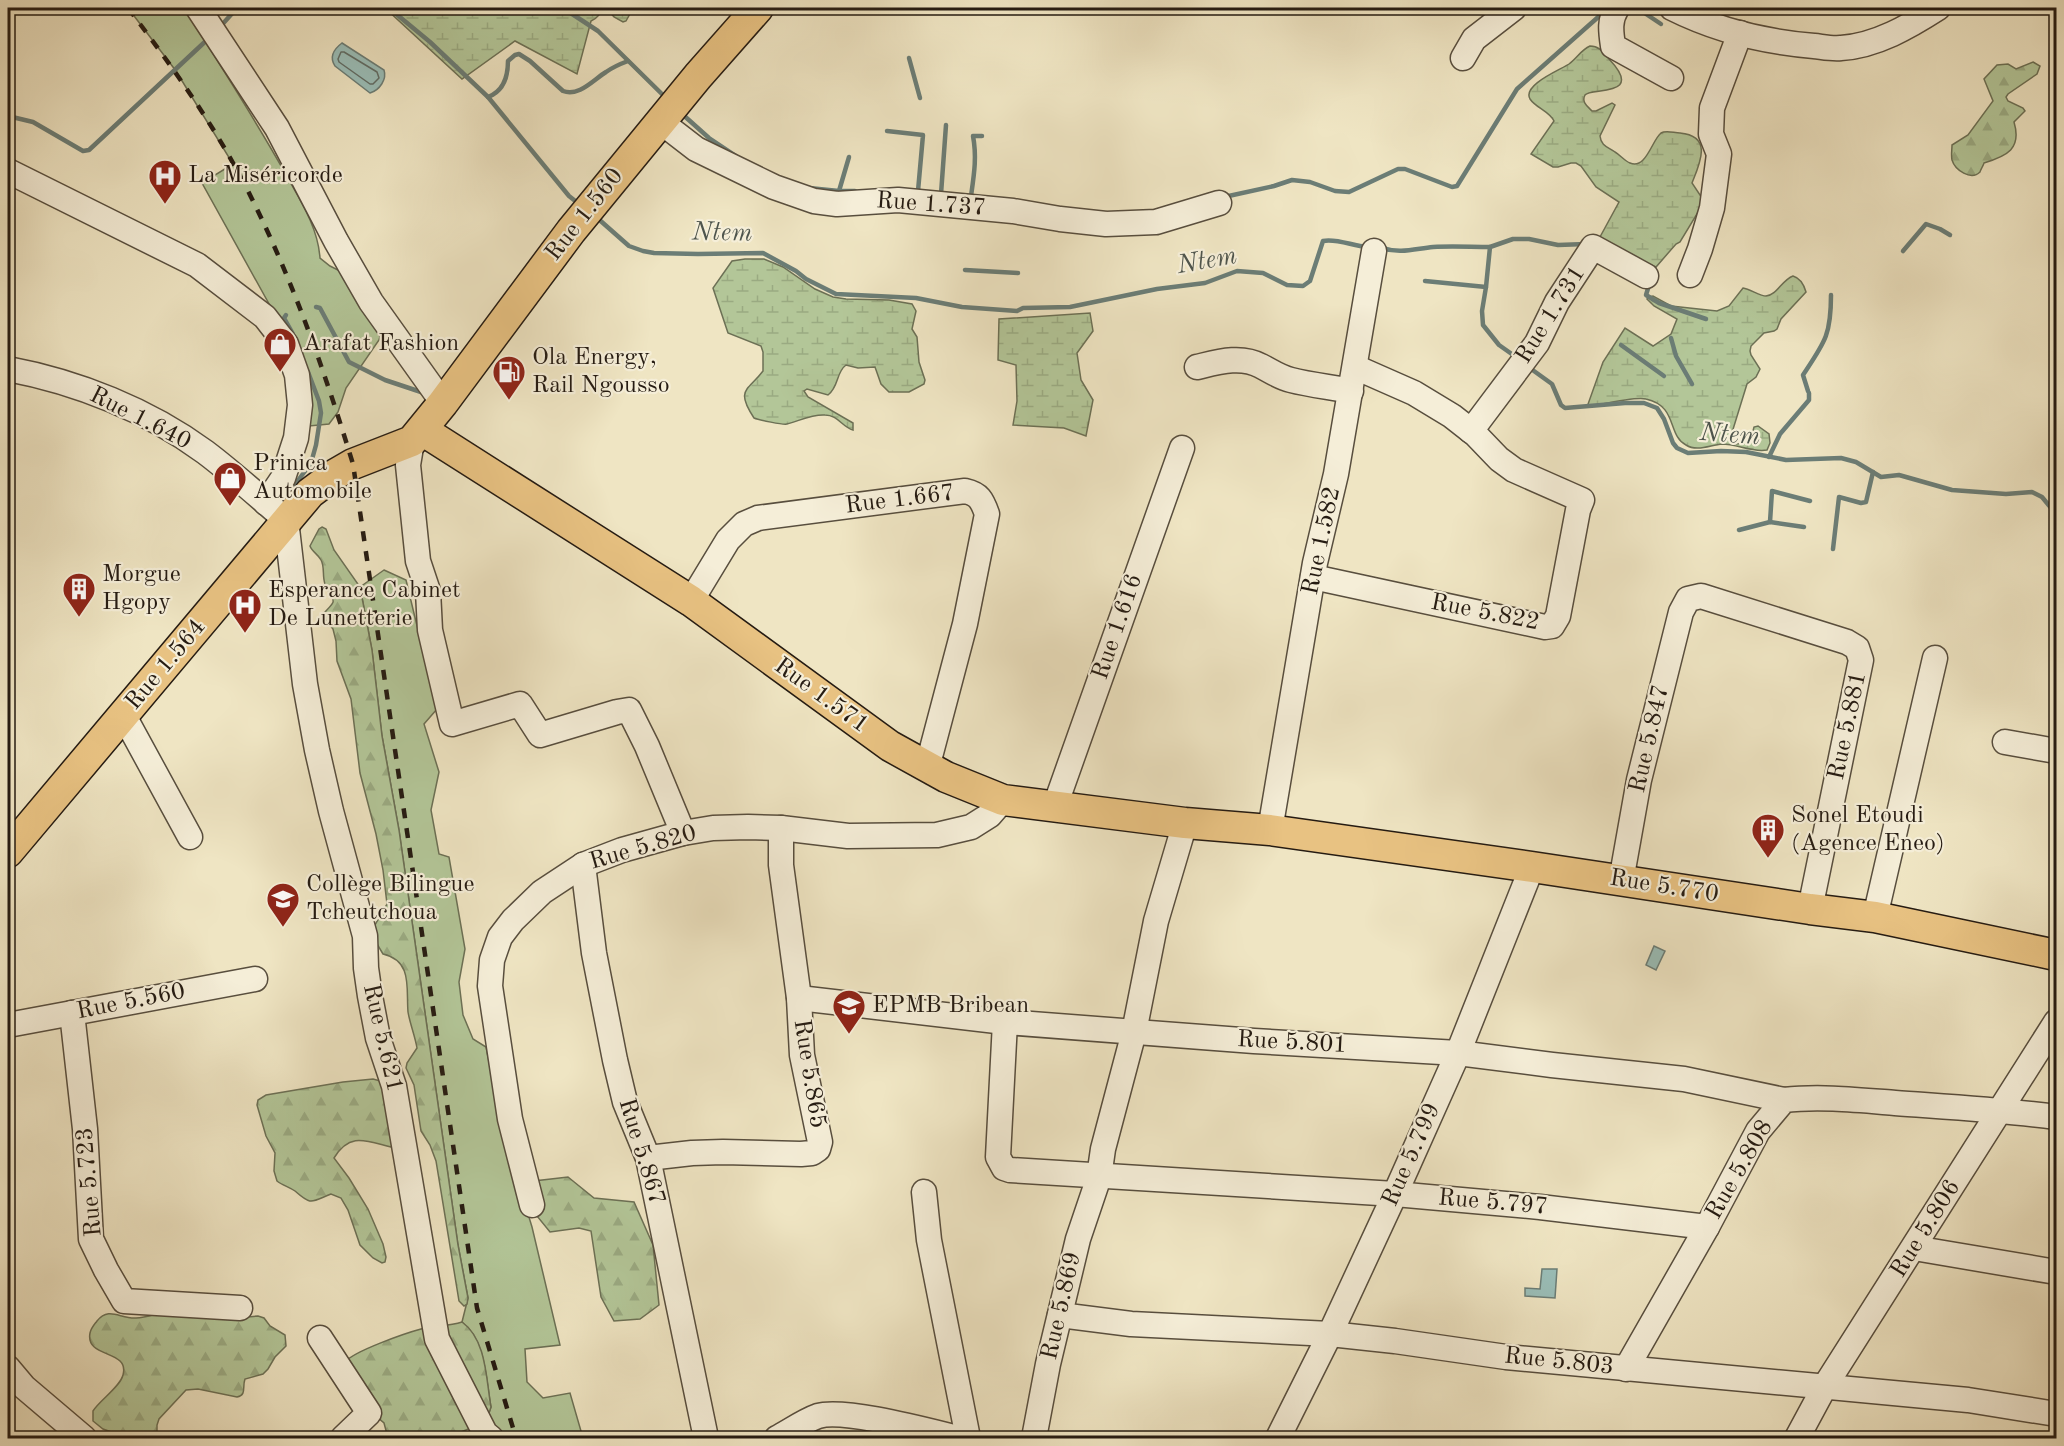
<svg xmlns="http://www.w3.org/2000/svg" width="2064" height="1446" viewBox="0 0 2064 1446" font-family="'Old Standard TT',serif">
<defs>
<pattern id="forest-firs" width="22" height="20" patternUnits="userSpaceOnUse" patternTransform="scale(1.5)"><rect width="22" height="20" fill="#b3c698"/><path d="M5 1l3.5 6h-7zM16 11l3.5 6h-7z" fill="#9aaa82"/></pattern>
<pattern id="wetland-marsh" width="20" height="14" patternUnits="userSpaceOnUse" patternTransform="scale(1.5)"><rect width="20" height="14" fill="#b3c698"/><path d="M1 5h8M5 5V1M11 12h8M15 12V8" fill="none" stroke="#9aaa82"/></pattern>
</defs>
<rect width="100%" height="100%" fill="#efe5c3"/>
<filter id="stains"><feTurbulence type="fractalNoise" baseFrequency=".00333" numOctaves="4"/><feColorMatrix values="0 0 0 0 .2 0 0 0 0 .09 0 0 0 0 .02 0 0 0 .5 -.17"/></filter>
<radialGradient id="worn" r=".72"><stop offset=".6" stop-color="#630" stop-opacity="0"/><stop offset="1" stop-color="#630" stop-opacity=".3"/></radialGradient>
<g fill="#b3c698" stroke="#6c7055" stroke-width="1.5">
<path d="M 128,8 L 184,8 C 218,62 254,117 285,173 C 300,200 318,227 320,258 L 330,266 L 342,272 L 381,333 L 379,340 L 346,388 L 338,412 L 329,424 L 309,426 L 294,349 L 202,183 L 233,164 L 176,71 Z"/>
<path d="M 384,570 L 406,580 L 437,709 L 424,724 L 439,772 L 431,810 L 439,854 L 449,857 L 465,949 L 459,982 L 463,1015 L 473,1039 L 486,1047 L 504,1136 L 532,1227 L 560,1345 L 525,1349 L 527,1382 L 543,1398 L 570,1393 L 583,1438 L 493,1438 L 481,1424 L 489,1413 L 491,1407 C 486,1380 486,1340 462,1322 L 468,1298 L 458,1245 L 399,830 L 382,736 L 372,650 L 360,587 Z"/>
</g>
<g fill="url(#forest-firs)" stroke="#6c7055" stroke-width="1.5">
<path d="M 2033,62 L 2040,66 L 2037,74 L 2008,94 L 2006,97 L 2008,101 L 2023,108 L 2025,111 L 2014,122 C 2022,149 2007,156 1984,163 C 1984,164 1980,171 1980,172 C 1971,181 1955,170 1952,160 C 1951,155 1952,150 1952,145 L 1968,135 L 1993,101 L 1984,79 L 1997,65 L 2008,64 L 2016,69 Z"/>
<path d="M 322,527 L 326,529 L 334,550 L 360,587 L 372,650 L 382,736 L 399,830 L 458,1245 L 468,1298 L 467,1304 L 464,1306 L 459,1301 L 436,1161 L 430,1145 L 421,1131 L 414,1085 L 406,1068 L 407,1063 L 417,1048 C 415,1036 410,1024 408,1012 C 406,988 413,961 383,954 L 377,944 L 375,925 L 387,904 L 383,870 L 376,834 L 360,773 L 351,699 L 337,661 L 336,641 L 333,629 L 322,615 C 340,597 333,603 325,584 C 322,576 325,567 321,560 C 318,554 312,552 310,546 L 319,529 Z"/>
<path d="M 373,1079 L 384,1082 L 395,1143 L 391,1147 C 366,1141 350,1132 334,1158 L 349,1178 L 368,1209 L 383,1244 L 386,1257 L 385,1262 L 382,1263 L 373,1258 L 360,1245 L 348,1210 L 341,1198 L 331,1194 C 311,1202 312,1206 295,1191 C 289,1187 282,1185 277,1181 L 274,1171 L 275,1153 L 266,1136 L 257,1105 L 258,1100 L 266,1095 L 343,1082 Z"/>
<polygon points="568,1177 594,1198 634,1202 653,1245 659,1305 640,1319 614,1321 601,1297 591,1231 579,1228 550,1232 537,1216 534,1181"/>
<path d="M 168,1311 L 225,1319 L 258,1316 L 264,1318 L 270,1326 L 285,1335 L 286,1346 L 275,1357 L 268,1369 L 263,1374 L 245,1379 C 242,1387 247,1395 237,1397 L 198,1389 L 186,1390 L 159,1419 L 157,1425 L 157,1438 L 128,1438 L 103,1429 L 93,1421 L 93,1411 C 100,1400 120,1387 123,1375 C 130,1349 85,1359 90,1333 C 91,1328 94,1325 97,1321 C 109,1306 120,1319 136,1318 C 146,1318 157,1313 168,1311 Z"/>
<path d="M 462,1322 C 487,1340 486,1380 491,1407 L 489,1413 L 481,1424 L 446,1438 L 388,1438 L 384,1423 L 370,1411 L 345,1362 C 354,1351 406,1333 421,1329 C 435,1326 449,1326 462,1322 Z"/>
</g>
<g fill="url(#wetland-marsh)" stroke="#6c7055" stroke-width="1.5">
<path d="M 385,8 L 602,8 C 600,14 598,18 591,21 L 577,74 L 515,41 L 462,79 Z"/>
<polygon points="606,8 628,8 631,12 626,21 623,22 614,17"/>
<path d="M 1590,46 C 1599,46 1603,52 1609,59 C 1646,98 1590,87 1585,95 C 1581,102 1588,107 1592,111 L 1596,111 L 1612,103 L 1615,105 L 1600,136 C 1601,146 1608,147 1615,152 C 1620,155 1625,161 1630,163 C 1646,170 1652,140 1661,133 C 1666,130 1674,133 1680,133 C 1713,136 1700,163 1692,183 L 1702,198 L 1700,209 L 1680,242 L 1676,244 L 1656,267 L 1622,253 L 1600,237 L 1619,202 L 1596,187 L 1581,166 L 1576,163 L 1571,163 L 1558,167 L 1553,167 L 1531,154 L 1554,121 C 1549,111 1536,108 1530,99 C 1522,85 1560,70 1569,64 C 1577,58 1581,50 1590,46 Z"/>
<path d="M 745,259 L 764,259 L 783,267 L 815,289 L 833,297 L 846,299 L 889,300 L 912,304 L 916,311 L 912,329 L 917,337 L 919,362 L 925,380 L 924,384 L 909,392 L 889,392 L 881,384 L 875,367 L 858,368 L 846,365 C 836,372 839,387 828,395 L 807,389 L 804,391 L 808,397 L 853,423 L 853,430 C 842,427 838,415 825,415 C 812,414 799,421 787,424 C 783,425 759,420 754,418 C 735,389 748,391 763,371 L 763,352 L 761,346 L 728,333 L 713,288 L 732,261 Z"/>
<path d="M 1793,276 C 1800,278 1804,285 1806,292 L 1781,319 L 1777,329 L 1774,331 L 1764,333 L 1751,346 L 1750,351 L 1751,355 L 1760,369 L 1756,377 L 1747,384 L 1730,439 L 1735,444 L 1747,443 L 1752,435 L 1754,427 L 1758,426 L 1769,434 L 1770,443 L 1767,450 C 1753,453 1737,444 1722,444 C 1710,445 1697,452 1686,445 C 1667,435 1678,406 1646,399 C 1635,396 1600,405 1587,407 L 1603,362 L 1625,328 L 1653,346 L 1671,334 L 1677,319 L 1654,306 L 1647,299 L 1649,297 L 1653,296 L 1671,306 L 1717,311 L 1729,306 L 1743,288 C 1750,289 1760,296 1766,296 C 1777,295 1782,280 1793,276 Z"/>
<polygon points="1090,313 1093,331 1077,353 1081,380 1093,400 1086,436 1064,428 1013,425 1017,401 1016,365 998,360 999,319"/>
</g>
<g fill="#9abeb8" stroke="#6b7d76" stroke-width="1.5">
<path d="M 342,43 L 384,70 C 387,79 380,90 370,93 L 335,66 C 329,57 334,49 342,43 Z"/>
<polygon points="1654,946 1665,951 1656,970 1646,965"/>
<polygon points="1542,1269 1557,1269 1555,1298 1525,1296 1525,1288 1540,1289"/>
</g>
<g fill="none" stroke-linecap="round" stroke-linejoin="round">
<polygon stroke="#606c65" stroke-width="1.5" points="341,52 344,52 377,72 379,78 373,84 370,84 339,62 338,59"/>
<g stroke="#6b7d76" stroke-width="4.5">
<polyline points="389,8 430,42 488,97 569,196 579,204"/>
<polyline points="563,8 598,31 667,99"/>
<polyline points="1637,8 1661,24"/>
<polyline points="219,28 237,8"/>
<polyline points="909,58 920,98"/>
<path d="M 488,97 C 504,91 508,77 508,61 L 515,55 L 519,54 L 530,61 L 563,91 C 579,97 593,80 606,72 C 613,67 620,64 628,61"/>
<polyline points="681,113 709,138 736,156"/>
<polyline points="8,116 33,122 83,151 89,150 209,38"/>
<polyline points="887,131 923,135 918,191"/>
<polyline points="809,188 839,191 855,191"/>
<polyline points="839,191 849,157"/>
<polyline points="941,194 946,125"/>
<path d="M 971,196 C 974,175 977,157 973,136 L 982,136"/>
<polyline points="1224,197 1274,186 1292,180 1310,182 1335,191 1349,192 1398,169 1405,169 1452,187 1457,186 1517,89 1605,11"/>
<path d="M 595,216 L 629,246 L 643,251 L 654,253 L 698,254 L 763,253 L 796,271 L 806,279 L 836,294 L 916,298 L 962,307 L 1017,311 L 1023,308 L 1070,307 L 1157,289 L 1205,283 L 1237,271 L 1263,273 L 1287,285 L 1303,286 L 1310,281 L 1323,241 C 1336,238 1353,246 1367,247"/>
<polyline points="1490,247 1513,239 1529,239 1558,245 1586,244"/>
<path d="M 1382,248 C 1400,254 1414,249 1433,247 C 1452,246 1471,247 1490,247 L 1486,287 L 1482,311 L 1483,325 L 1499,345 L 1516,357"/>
<polyline points="1903,251 1926,224 1940,229 1950,235"/>
<polyline points="965,270 1018,273"/>
<polyline points="1425,281 1486,287"/>
<polyline points="1650,282 1646,295 1659,303 1706,319"/>
<polyline points="316,307 320,308 349,362 385,380 424,393"/>
<polyline points="286,315 284,318 293,334"/>
<polyline points="1671,338 1676,356 1692,384"/>
<polyline points="1621,345 1664,376"/>
<polyline points="1527,366 1552,384 1561,405 1565,408 1625,403 1644,403 1657,408 1664,419 1673,443 1677,448 1688,453 1721,451 1746,452 1786,460 1841,458 1856,462 1881,477 1899,475 1952,490 2006,494 2032,492 2042,497 2056,514"/>
<path d="M 1808,391 L 1803,375 C 1825,342 1831,335 1831,295"/>
<polyline points="1769,457 1780,434 1809,400 1809,393"/>
<polyline points="285,498 311,463 316,445 321,413 319,401 308,372"/>
<polyline points="1770,522 1772,491 1810,501"/>
<polyline points="1739,530 1770,522 1804,527"/>
<polyline points="1833,549 1839,497 1861,503 1866,502 1873,472"/>
</g>
<g stroke="#584e3e" stroke-width="27">
<g id="minor">
<polyline points="198,8 277,128 336,241 371,302 443,403"/>
<path d="M 1617,8 C 1609,20 1611,32 1613,46 L 1671,78"/>
<path d="M 1672,8 C 1716,30 1765,42 1814,46 C 1823,47 1832,49 1841,48 C 1876,46 1910,26 1938,8"/>
<polyline points="1463,58 1474,39 1514,8"/>
<polyline points="661,122 696,149 774,187 814,201 837,204 898,200 1013,211 1060,219 1106,224 1156,222 1219,203"/>
<polyline points="8,171 197,265 265,317 286,344 297,375 300,405 296,438 283,478 266,503"/>
<polyline points="1690,275 1700,249 1712,208 1719,154 1711,134 1712,108 1740,33"/>
<path d="M 1197,367 C 1218,362 1241,355 1261,366 C 1271,371 1279,377 1291,380 C 1310,385 1331,387 1351,391"/>
<path d="M 8,369 C 77,382 148,410 205,452 C 233,473 259,497 286,520 L 305,684 L 317,750 L 331,811 L 365,936 L 366,968 L 370,996 L 378,1038 L 394,1086 L 437,1339 L 485,1433 L 491,1438"/>
<polyline points="1471,431 1537,343 1557,302 1593,247 1646,276"/>
<polyline points="412,441 408,465 418,561 428,591 430,630 452,724 520,704 540,735 617,712 629,710 647,746 683,833"/>
<polyline points="1313,577 1545,627 1552,626 1558,616 1578,510 1582,500 1514,470 1499,459 1475,434 1452,416 1414,393 1355,367"/>
<path d="M 691,601 L 728,540 L 744,524 L 758,518 L 965,491 C 979,494 982,500 987,514 L 965,624 L 927,768"/>
<polyline points="124,716 190,837"/>
<polyline points="2005,742 2056,751"/>
<polyline points="1055,806 1182,448"/>
<polyline points="1270,830 1315,563 1336,474 1374,251"/>
<polyline points="583,865 594,953 615,1060 625,1102 648,1158 706,1438"/>
<polyline points="1621,881 1639,780 1681,612 1688,599 1701,596 1847,642 1857,648 1861,660 1810,909"/>
<polyline points="1875,917 1935,658"/>
<polyline points="799,998 1005,1022 1254,1041 1458,1053 1552,1065 1684,1079 1784,1100"/>
<polyline points="72,1013 85,1129 91,1239 106,1270 124,1301 240,1308"/>
<polyline points="1005,1022 998,1157 1004,1168 1010,1170 1395,1194 1540,1207 1707,1227"/>
<polyline points="8,1025 255,979"/>
<polyline points="648,1158 692,1153 723,1152 801,1154 812,1153 818,1149 820,1142 802,1055 799,998 781,865 781,828"/>
<polyline points="924,1192 929,1240 968,1438"/>
<polyline points="532,1205 510,1119 490,986 492,960 500,937 513,920 542,892 583,865 622,850 683,833 713,828 748,827 781,828 848,836 937,835 971,827 990,815 1003,800"/>
<polyline points="1914,1248 2056,1272"/>
<polyline points="1060,1315 1131,1324 1330,1334 1395,1341 1506,1357 1968,1400 2056,1414"/>
<polyline points="320,1338 369,1413 343,1438"/>
<polyline points="8,1368 24,1387 84,1438"/>
<path d="M 1626,1369 L 1707,1227 L 1758,1131 L 1784,1100 C 1820,1096 1858,1100 1895,1103 C 1949,1107 2003,1110 2056,1117"/>
<path d="M 777,1438 C 790,1431 804,1421 818,1416 C 844,1408 929,1431 958,1438"/>
<polyline points="1034,1438 1048,1364 1078,1239 1099,1177 1103,1149 1134,1032 1156,921 1185,823"/>
<polyline points="1278,1438 1330,1334 1395,1194 1458,1053 1532,867"/>
<polyline points="1797,1438 1825,1386 2056,1022"/>
</g>
</g>
<g stroke="#251b12" stroke-width="33">
<g id="major">
<polyline points="422,430 691,601 890,746 946,777 1003,800 1185,823 1270,830 1532,867 1810,909 1875,917 2056,955"/>
<polyline points="8,852 310,493 334,475 353,464 412,441 443,403 571,231 698,76 758,8"/>
</g>
</g>
<use href="#minor" stroke="#f5eed8" stroke-width="24"/>
<use href="#major" stroke="#e8c282" stroke-width="30"/>
<path stroke="#251b12" stroke-width="4.5" stroke-dasharray="10 10" stroke-linecap="butt" d="M 128,8 C 171,65 213,123 246,187 C 291,275 324,369 353,464 L 477,1308 L 516,1438"/>
</g>
<defs>
<g id="hospital-pin" transform="scale(1.725)"><path d="M0 17L-7.5 6A9.5 9.5 0 1 1 7.5 6Z" fill="#8f2418" stroke="#f5eed8"/><path d="M-5-5h3v3.5h4V-5h3V5h-3V1.5h-4V5h-3Z" fill="#fff"/></g>
<g id="shop-pin" transform="scale(1.725)"><path d="M0 17L-7.5 6A9.5 9.5 0 1 1 7.5 6Z" fill="#8f2418" stroke="#f5eed8"/><path d="M-5-2.5h2.3a2.7 3.5 0 0 1 5.4 0H5L5.5 6h-11ZM-1.5-2.5h3a1.5 2.3 0 0 0-3 0Z" fill="#fff"/></g>
<g id="fuel-pin" transform="scale(1.725)"><path d="M0 17L-7.5 6A9.5 9.5 0 1 1 7.5 6Z" fill="#8f2418" stroke="#f5eed8"/><path d="M-5.5-6h7V0h2V4h1.3V-2.5L3-4.5l.8-.8L6-3V5H2.5V1h-1V6h-7ZM-4.2-4.7v3.2H.2V-4.7Z" fill="#fff"/></g>
<g id="building-pin" transform="scale(1.725)"><path d="M0 17L-7.5 6A9.5 9.5 0 1 1 7.5 6Z" fill="#8f2418" stroke="#f5eed8"/><path d="M-4-6H4V6H1V3H-1V6H-4ZM-2.5-4.3h1.7v1.8h-1.7ZM.8-4.3h1.7v1.8H.8ZM-2.5-1h1.7V.8h-1.7ZM.8-1h1.7V.8H.8Z" fill="#fff"/></g>
<g id="school-pin" transform="scale(1.725)"><path d="M0 17L-7.5 6A9.5 9.5 0 1 1 7.5 6Z" fill="#8f2418" stroke="#f5eed8"/><path d="M0-5L7-2L0 1L-7-2ZM-4 1L0 2.5L4 1V4Q0 6-4 4Z" fill="#fff"/></g>
</defs>
<g fill-rule="evenodd">
<use href="#hospital-pin" x="165" y="176"/>
<use href="#shop-pin" x="280" y="344"/>
<use href="#fuel-pin" x="509" y="372"/>
<use href="#shop-pin" x="230" y="478"/>
<use href="#building-pin" x="79" y="589"/>
<use href="#hospital-pin" x="245" y="605"/>
<use href="#building-pin" x="1768" y="830"/>
<use href="#school-pin" x="283" y="899"/>
<use href="#school-pin" x="849" y="1006"/>
</g>
<g text-anchor="middle" dominant-baseline="central" stroke-width="4.5" stroke-linejoin="round" paint-order="stroke">
<g font-size="24" fill="#251b12" stroke="#f5eed8" text-anchor="start">
<text x="188" y="176">La Miséricorde</text>
<text x="303" y="344">Arafat Fashion</text>
<text x="532" y="358">Ola Energy,<tspan x="532" dy="28">Rail Ngousso</tspan></text>
<text x="253" y="464">Prinica<tspan x="253" dy="28">Automobile</tspan></text>
<text x="102" y="575">Morgue<tspan x="102" dy="28">Hgopy</tspan></text>
<text x="268" y="591">Esperance Cabinet<tspan x="268" dy="28">De Lunetterie</tspan></text>
<text x="1791" y="816">Sonel Etoudi<tspan x="1791" dy="28">(Agence Eneo)</tspan></text>
<text x="306" y="885">Collège Bilingue<tspan x="306" dy="28">Tcheutchoua</tspan></text>
<text x="872" y="1006">EPMB Bribean</text>
</g>
<g font-size="24" fill="#251b12" stroke="#f5eed8">
<text transform="translate(931 205) rotate(4)">Rue 1.737</text>
<text transform="translate(585 215) rotate(-52)">Rue 1.560</text>
<text transform="translate(1551 315) rotate(-58)">Rue 1.731</text>
<text transform="translate(140 419) rotate(27)">Rue 1.640</text>
<text transform="translate(900 500) rotate(-7)">Rue 1.667</text>
<text transform="translate(1322 541) rotate(-78)">Rue 1.582</text>
<text transform="translate(1485 613) rotate(11)">Rue 5.822</text>
<text transform="translate(1118 627) rotate(-71)">Rue 1.616</text>
<text transform="translate(166 665) rotate(-50)">Rue 1.564</text>
<text transform="translate(821 696) rotate(36)">Rue 1.571</text>
<text transform="translate(1848 726) rotate(-78)">Rue 5.881</text>
<text transform="translate(1650 739) rotate(-77)">Rue 5.847</text>
<text transform="translate(643 848) rotate(-16)">Rue 5.820</text>
<text transform="translate(1664 887) rotate(9)">Rue 5.770</text>
<text transform="translate(131 1002) rotate(-11)">Rue 5.560</text>
<text transform="translate(382 1038) rotate(77)">Rue 5.621</text>
<text transform="translate(1292 1043) rotate(3)">Rue 5.801</text>
<text transform="translate(809 1074) rotate(81)">Rue 5.865</text>
<text transform="translate(641 1152) rotate(73)">Rue 5.867</text>
<text transform="translate(1412 1155) rotate(-66)">Rue 5.799</text>
<text transform="translate(1740 1170) rotate(-60)">Rue 5.808</text>
<text transform="translate(90 1182) rotate(-95)">Rue 5.723</text>
<text transform="translate(1493 1203) rotate(5)">Rue 5.797</text>
<text transform="translate(1926 1229) rotate(-58)">Rue 5.806</text>
<text transform="translate(1062 1306) rotate(-77)">Rue 5.869</text>
<text transform="translate(1559 1362) rotate(6)">Rue 5.803</text>
</g>
<g font-size="26" font-style="italic" fill="#4e544c" stroke="#f5eed8">
<text transform="translate(722 233) rotate(1)">Ntem</text>
<text transform="translate(1207 261) rotate(-10)">Ntem</text>
<text transform="translate(1730 435) rotate(4)">Ntem</text>
</g>
</g>
<rect width="2064" height="1446" fill="none" stroke="#efe5c3" stroke-width="30"/>
<rect x="9" y="9" width="2046" height="1428" fill="none" stroke="#251b12" stroke-width="3"/>
<rect x="15" y="15" width="2034" height="1416" fill="none" stroke="#251b12" stroke-width="1.5"/>
<rect width="100%" height="100%" filter="url(#stains)"/>
<rect width="100%" height="100%" fill="url(#worn)"/>
</svg>
